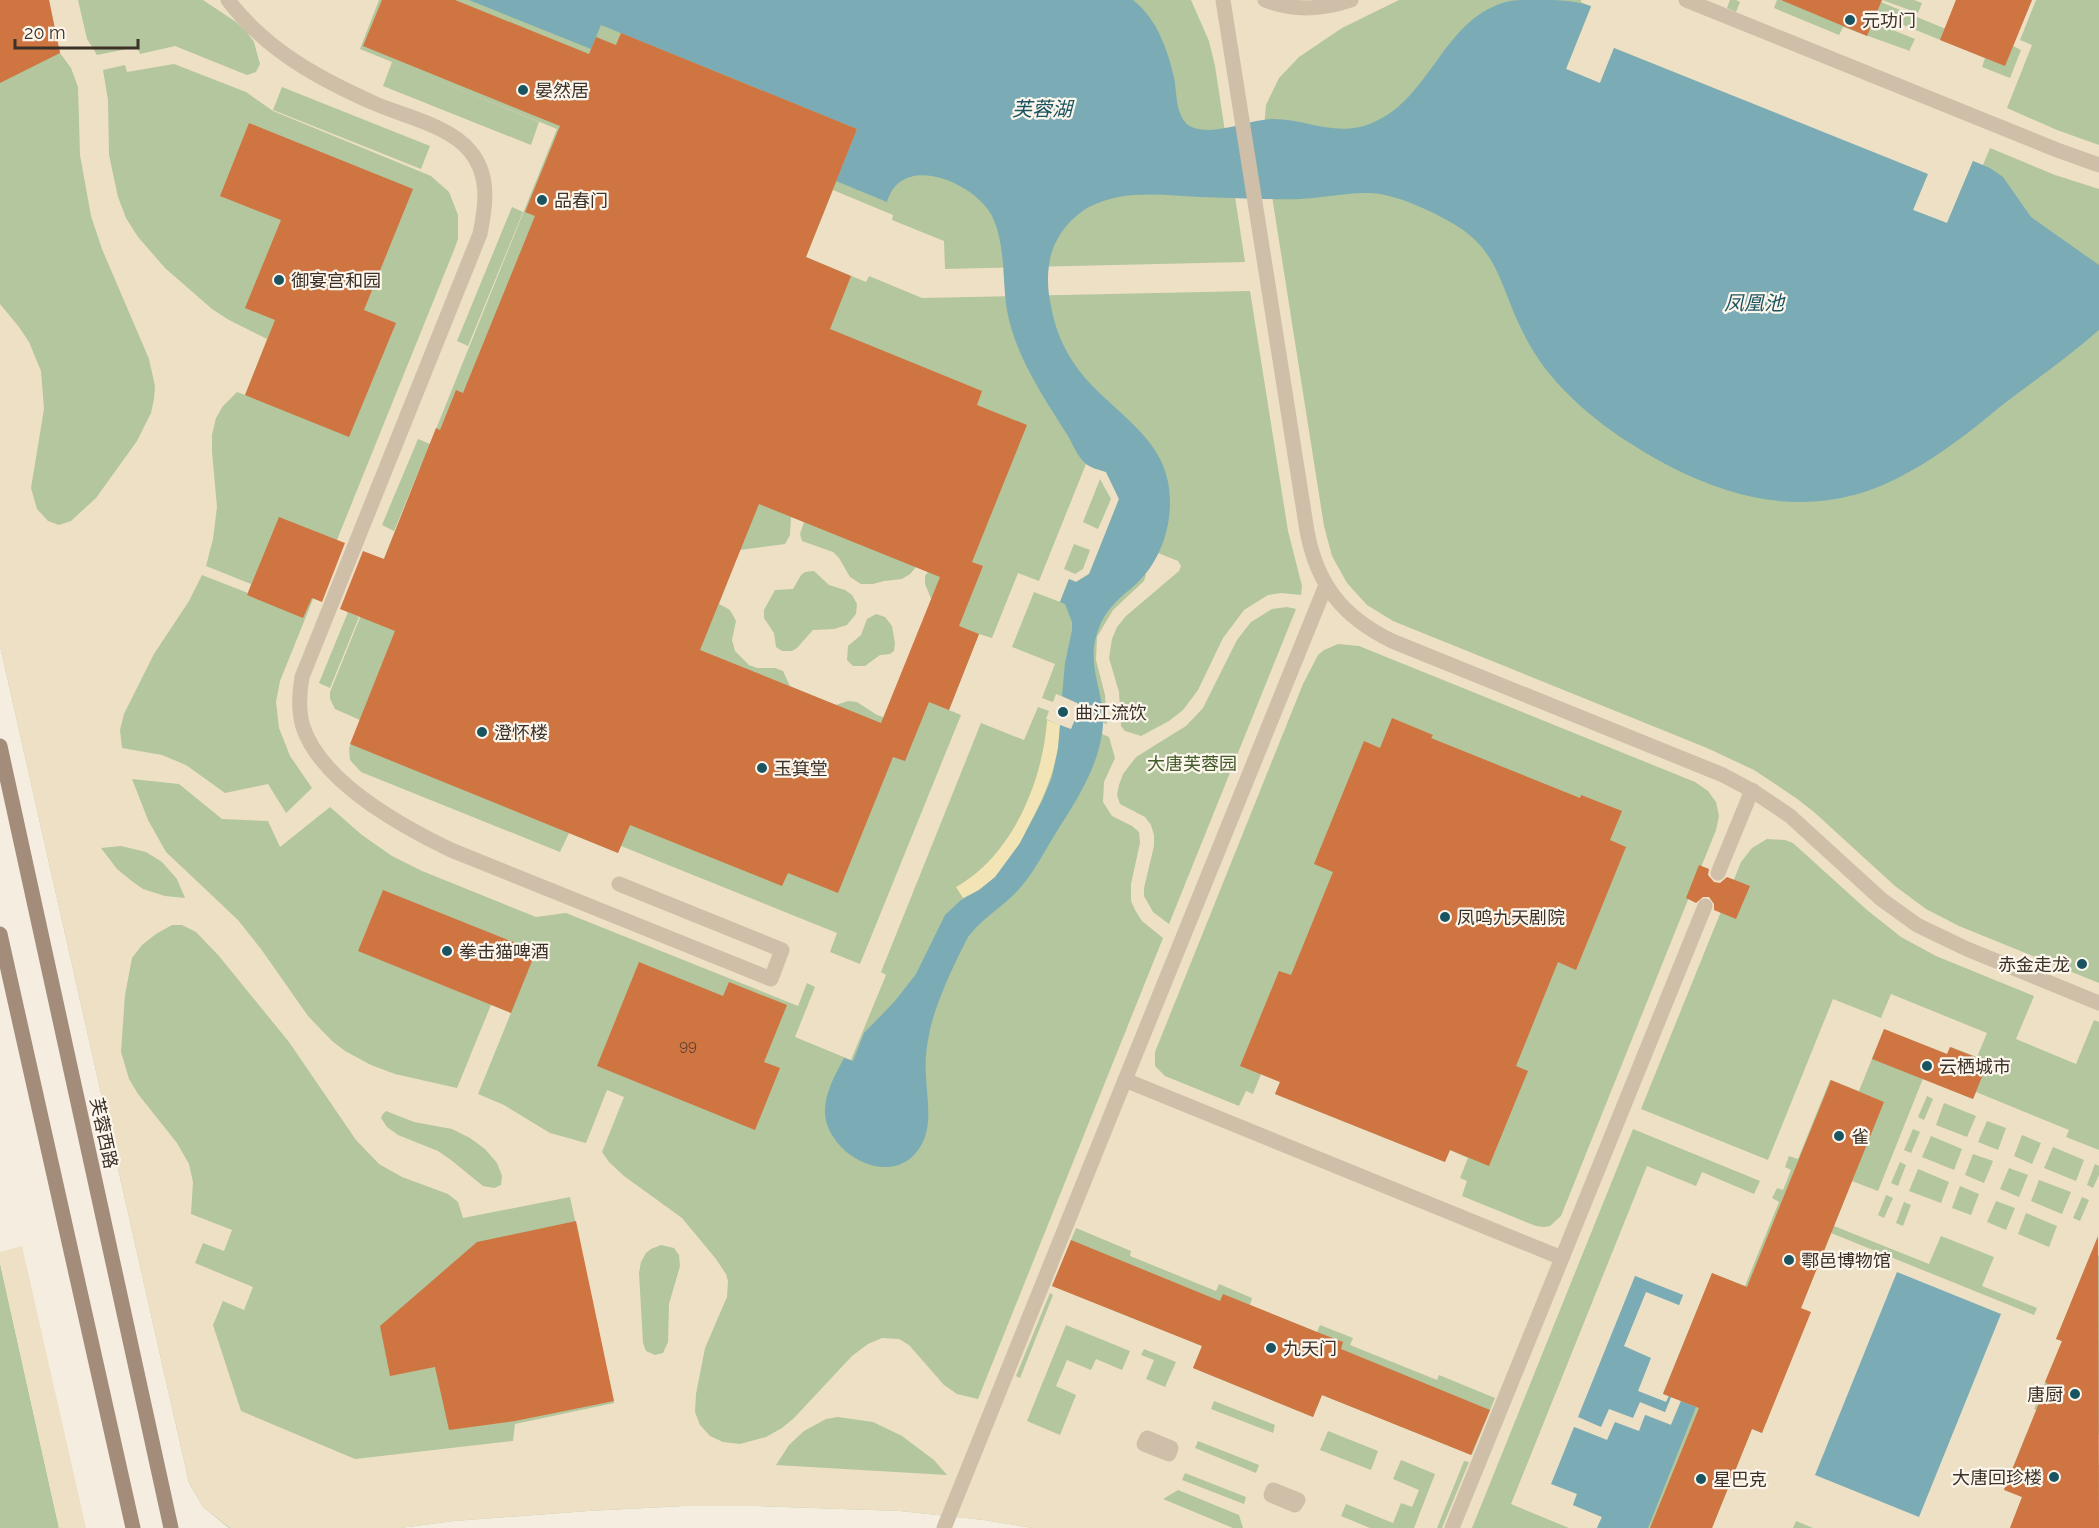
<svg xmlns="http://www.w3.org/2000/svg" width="2099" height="1528" viewBox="0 0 2099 1528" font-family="Raleway,'Noto Sans SC',sans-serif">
<rect width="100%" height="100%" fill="#f5eddf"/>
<g fill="#b3c69d">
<polygon points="0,0 2099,0 2099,1528 1033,1528 984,1520 900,1511 756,1506 683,1506 588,1511 454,1521 400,1528 229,1528 203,1507 189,1483 0,646"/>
<polygon points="0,1263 59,1528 0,1528"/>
</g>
<path fill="#f2e4b4" d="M 1047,720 L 1060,725 C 1059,764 1045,796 1027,829 C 1019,846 1008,866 994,879 C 985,887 974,893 963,898 L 956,887 C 1012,856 1043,781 1047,720 Z"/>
<g fill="#eee0c5" fill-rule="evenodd">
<path d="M 49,0 L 78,0 L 87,39 L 97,55 L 137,47 L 140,54 L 175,46 L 247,75 L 256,72 L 260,64 L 254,42 L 246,31 L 236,22 L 203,0 L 379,0 L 360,49 L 557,129 L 330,692 L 330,699 L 335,709 L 360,720 L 349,748 L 350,760 L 361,772 L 560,852 L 569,833 L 618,853 L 621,846 L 837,933 L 830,952 L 860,964 L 961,715 L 949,710 L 979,634 L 992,638 L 1018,573 L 1039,581 L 1086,464 L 1106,472 L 1119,499 L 1106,532 L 1178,561 L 1181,566 L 1179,571 L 1126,616 L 1117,627 L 1112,639 L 1109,658 L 1119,692 L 1121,726 L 1125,731 L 1141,736 L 1169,721 L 1183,710 L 1198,690 L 1223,638 L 1244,610 L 1268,595 L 1281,593 L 1301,595 L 1302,586 L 1288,531 L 1250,291 L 922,298 L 869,276 L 866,282 L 806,257 L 833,190 L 893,215 L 892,220 L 944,241 L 945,269 L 1245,262 L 1215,66 L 1209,41 L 1191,0 L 1399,0 L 1342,28 L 1299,57 L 1279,78 L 1266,105 L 1263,139 L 1324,526 L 1332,556 L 1347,583 L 1367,605 L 1393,621 L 1707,748 L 1754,770 L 1796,798 L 1814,812 L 1895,886 L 1926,909 L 1959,926 L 2099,983 L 2099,1022 L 2094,1020 L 2076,1064 L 2016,1039 L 2034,996 L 1936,956 L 1901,937 L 1867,910 L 1793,843 L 1785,840 L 1767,839 L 1752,848 L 1741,862 L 1641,1109 L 1768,1160 L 1833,999 L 1881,1018 L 1891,994 L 1987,1033 L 1977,1057 L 1951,1047 L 1947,1054 L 1884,1029 L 1859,1091 L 1830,1080 L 1798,1159 L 1789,1156 L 1785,1167 L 1791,1170 L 1783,1190 L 1777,1188 L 1772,1198 L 1779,1202 L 1745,1286 L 1712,1273 L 1663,1393 L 1669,1396 L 1666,1402 L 1638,1391 L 1623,1347 L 1646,1291 L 1679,1305 L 1683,1295 L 1635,1276 L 1609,1408 L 1640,1402 L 1665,1412 L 1671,1397 L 1681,1401 L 1671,1425 L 1646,1415 L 1639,1432 L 1607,1440 L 1574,1427 L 1577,1494 L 1573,1505 L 1602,1517 L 1597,1528 L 1569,1528 L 1511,1504 L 1647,1166 L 1696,1186 L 1702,1172 L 1754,1194 L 1760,1181 L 1633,1129 L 1472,1528 L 1442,1528 L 1469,1462 L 1464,1461 L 1437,1528 L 1414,1528 L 1435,1474 L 1401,1460 L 1393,1479 L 1419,1490 L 1412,1507 L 1401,1503 L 1393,1523 L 1346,1504 L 1341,1516 L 1370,1528 L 1243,1528 L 1239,1515 L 1178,1490 L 1163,1499 L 1233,1528 L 1033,1528 L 984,1520 L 900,1511 L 756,1506 L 683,1506 L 588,1511 L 454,1521 L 400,1528 L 230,1528 L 203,1507 L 189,1483 L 0,646 L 0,304 L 19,327 L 29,342 L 41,371 L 44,409 L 31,488 L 37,509 L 48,521 L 59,525 L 71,521 L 96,498 L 137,441 L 151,413 L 154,399 L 155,386 L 149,359 L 102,249 L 91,216 L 80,155 L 78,87 L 71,68 L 60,53 ZM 392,62 L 539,122 L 531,145 L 383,86 ZM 174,64 L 246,92 L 273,111 L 431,176 L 449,192 L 458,215 L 458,239 L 454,250 L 280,681 L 276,702 L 279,728 L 290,756 L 312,788 L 286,813 L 268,784 L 225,793 L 186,765 L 162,755 L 122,748 L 120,730 L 124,714 L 154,654 L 189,601 L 202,575 L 248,593 L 251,584 L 206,566 L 213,539 L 217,507 L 212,452 L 212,435 L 216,418 L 223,406 L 237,392 L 245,395 L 267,339 L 229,320 L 212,309 L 165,268 L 138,237 L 126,218 L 118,197 L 109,155 L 108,100 L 103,70 L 125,65 L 127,72 ZM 282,87 L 430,146 L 421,169 L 273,110 ZM 512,207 L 523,212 L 468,346 L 457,341 ZM 418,439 L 430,444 L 394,531 L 382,525 ZM 1100,479 L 1111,499 L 1098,529 L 1083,522 ZM 1074,544 L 1090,550 L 1083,569 L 1075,574 L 1064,569 ZM 1089,574 L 1145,574 L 1146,575 L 1144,581 L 1113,610 L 1097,637 L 1096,660 L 1105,695 L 1107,724 L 1078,713 L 1081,704 L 1056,694 L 1053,702 L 1042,698 L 1055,664 L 1012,647 L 1034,592 L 1060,602 L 1069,579 L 1076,582 ZM 1287,607 L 1296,609 L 1169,924 L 1153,912 L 1144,896 L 1144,888 L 1154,846 L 1154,835 L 1151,825 L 1145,817 L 1120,804 L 1117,795 L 1119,785 L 1123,774 L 1136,757 L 1186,726 L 1203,708 L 1237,640 L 1251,622 L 1272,609 ZM 348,612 L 359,617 L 330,688 L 319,683 ZM 1338,644 L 1359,646 L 1695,782 L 1708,791 L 1716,802 L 1719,816 L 1716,830 L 1561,1216 L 1550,1226 L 1544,1227 L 1536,1226 L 1462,1196 L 1467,1181 L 1460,1178 L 1468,1158 L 1450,1150 L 1445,1162 L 1275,1094 L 1280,1082 L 1261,1074 L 1253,1094 L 1246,1091 L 1239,1106 L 1165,1076 L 1155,1066 L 1155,1052 L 1303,684 L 1318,655 L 1324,650 ZM 1038,707 L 1049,711 L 1046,719 L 1071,730 L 1075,722 L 1109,737 L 1115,758 L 1104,782 L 1103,802 L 1112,816 L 1132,826 L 1139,832 L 1140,843 L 1131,884 L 1131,901 L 1135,910 L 1142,921 L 1163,938 L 978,1399 L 957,1394 L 944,1385 L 909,1345 L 899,1339 L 882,1338 L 868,1344 L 852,1356 L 794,1418 L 782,1428 L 766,1437 L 740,1444 L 723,1442 L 710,1436 L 700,1425 L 695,1412 L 696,1394 L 705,1348 L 727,1297 L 728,1281 L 726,1274 L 716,1259 L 682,1218 L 624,1176 L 609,1162 L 602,1152 L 624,1097 L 607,1090 L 586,1143 L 550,1133 L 504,1105 L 478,1094 L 511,1013 L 491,1005 L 457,1088 L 395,1074 L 371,1065 L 345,1051 L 332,1041 L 308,1016 L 261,949 L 238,920 L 166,852 L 148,820 L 132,779 L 179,784 L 222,819 L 268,821 L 280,847 L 330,807 L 362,835 L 392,856 L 422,871 L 536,917 L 566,913 L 798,1006 L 807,983 L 815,987 L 795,1037 L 851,1060 L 886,975 L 881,972 L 981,723 L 1024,740 ZM 121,846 L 146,852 L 162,862 L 177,879 L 185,898 L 165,896 L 143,889 L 133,882 L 117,869 L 101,848 ZM 172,925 L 182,925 L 196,932 L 219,956 L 289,1042 L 356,1140 L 379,1164 L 402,1177 L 448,1194 L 458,1202 L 463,1218 L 570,1197 L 614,1403 L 515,1424 L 513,1441 L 355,1459 L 241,1411 L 213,1325 L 223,1301 L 244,1310 L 253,1287 L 195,1263 L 203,1243 L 224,1251 L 232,1230 L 191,1214 L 193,1182 L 189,1164 L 177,1143 L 138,1094 L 129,1079 L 121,1052 L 125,995 L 132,958 L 142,945 L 156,934 ZM 386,1111 L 414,1122 L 452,1129 L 470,1138 L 485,1149 L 497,1163 L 502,1176 L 501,1185 L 494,1188 L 483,1186 L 451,1160 L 438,1151 L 398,1135 L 387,1127 L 381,1118 L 383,1114 ZM 1076,1228 L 1131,1251 L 1130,1256 L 1216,1291 L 1219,1284 L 1252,1298 L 1250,1305 L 1317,1332 L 1320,1325 L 1353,1338 L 1350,1345 L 1437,1380 L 1439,1375 L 1495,1398 L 1472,1455 L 1322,1395 L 1313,1417 L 1193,1368 L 1202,1346 L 1052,1286 ZM 661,1245 L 674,1248 L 679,1255 L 680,1266 L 669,1304 L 668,1342 L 663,1353 L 655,1355 L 646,1351 L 643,1343 L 639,1273 L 641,1262 L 646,1253 L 651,1249 ZM 1050,1293 L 1053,1295 L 1020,1378 L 1016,1376 ZM 1066,1325 L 1130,1351 L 1122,1370 L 1096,1359 L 1091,1370 L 1067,1360 L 1056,1386 L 1076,1395 L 1060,1435 L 1027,1421 ZM 1144,1349 L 1176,1362 L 1165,1387 L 1146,1379 L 1154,1360 L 1141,1355 ZM 1214,1401 L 1275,1425 L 1273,1433 L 1211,1409 ZM 838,1417 L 873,1422 L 902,1436 L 934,1460 L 947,1475 L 776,1465 L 789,1445 L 804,1431 L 826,1419 ZM 1328,1431 L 1378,1451 L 1371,1470 L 1320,1450 ZM 1198,1441 L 1259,1465 L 1256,1473 L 1195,1448 ZM 1185,1473 L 1246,1497 L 1244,1504 L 1182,1480 Z"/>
<polygon points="1581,0 1730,0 1727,8 1736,12 1740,2 1736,0 1777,0 1774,8 1839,35 1843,27 1910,51 1910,49 1915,39 1873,22 1876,14 1985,58 1982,67 2010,78 2021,50 2013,46 2032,0 2036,0 2020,40 2032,45 2007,108 2057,130 2099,145 2099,189 2055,175 1990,148 1983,165 1973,161 1947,223 1913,210 1927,175 1614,48 1600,83 1566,69 1591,7 1581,2"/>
<polygon points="1882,0 1918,13 1922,3 1914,0 1956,0 1951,13 2000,32 1989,47 1881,2"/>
<path d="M 791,517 L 804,522 L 800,534 L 802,541 L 833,552 L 839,558 L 850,577 L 861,584 L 873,584 L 884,581 L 902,579 L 910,574 L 916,567 L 928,572 L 925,576 L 925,584 L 932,601 L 886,718 L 877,715 L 857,702 L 848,701 L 836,705 L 790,686 L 783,671 L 775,668 L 757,668 L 749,665 L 735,651 L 732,640 L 736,621 L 730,610 L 719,604 L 740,550 L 785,544 L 790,535 ZM 814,571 L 829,585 L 845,590 L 852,595 L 857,604 L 856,614 L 847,625 L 834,629 L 813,630 L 797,648 L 792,651 L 782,651 L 776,647 L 774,633 L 764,618 L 764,610 L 775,590 L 793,589 L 801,575 L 805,572 ZM 876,614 L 885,617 L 892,626 L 895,643 L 894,651 L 890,654 L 880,655 L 865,666 L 853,666 L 847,660 L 848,646 L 861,635 L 867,619 Z"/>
<path d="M 1926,1071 L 1936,1084 L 1973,1099 L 1976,1092 L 2069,1130 L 2066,1137 L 2099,1150 L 2099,1166 L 2095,1164 L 2087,1185 L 2093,1188 L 2099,1175 L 2099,1256 L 2091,1253 L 2056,1339 L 2062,1341 L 2034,1409 L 2099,1435 L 2099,1465 L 2026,1435 L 2004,1489 L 2022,1497 L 2010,1528 L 1813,1528 L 1796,1521 L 1793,1528 L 1712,1528 L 1752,1429 L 1762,1433 L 1801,1308 L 1831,1233 L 2034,1315 L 2037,1308 L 1982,1286 L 1994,1257 L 1941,1236 L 1929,1264 L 1834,1226 L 1852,1181 L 1878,1191 ZM 1927,1096 L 1933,1099 L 1924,1120 L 1918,1117 ZM 1944,1103 L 1976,1116 L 1967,1137 L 1936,1125 ZM 1987,1121 L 2006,1128 L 1998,1150 L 1978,1142 ZM 1913,1129 L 1920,1132 L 1911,1153 L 1904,1150 ZM 2022,1135 L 2041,1143 L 2032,1164 L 2014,1156 ZM 1931,1136 L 1962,1149 L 1954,1170 L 1922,1157 ZM 2053,1147 L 2084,1160 L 2076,1181 L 2044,1168 ZM 1973,1154 L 1993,1161 L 1984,1183 L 1965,1175 ZM 1900,1162 L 1906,1165 L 1898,1186 L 1891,1183 ZM 2009,1168 L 2028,1175 L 2019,1197 L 2000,1189 ZM 1918,1169 L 1949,1182 L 1941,1203 L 1909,1191 ZM 2039,1180 L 2071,1192 L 2062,1214 L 2031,1201 ZM 1960,1186 L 1979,1194 L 1971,1215 L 1952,1208 ZM 1886,1195 L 1893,1198 L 1884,1218 L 1878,1215 ZM 2082,1197 L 2089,1200 L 2080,1221 L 2073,1218 ZM 1996,1201 L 2015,1208 L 2006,1230 L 1987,1222 ZM 1904,1202 L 1911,1205 L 1903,1226 L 1896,1223 ZM 2026,1213 L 2057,1226 L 2049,1247 L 2018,1234 Z"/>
<polygon points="22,1246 86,1528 59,1528 0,1263 0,1252"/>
</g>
<g fill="#7bacb5">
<path d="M 469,0 L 1133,0 C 1157,19 1167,48 1174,77 C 1177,91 1175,114 1188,125 C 1193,129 1203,130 1210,130 C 1231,129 1252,120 1273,119 C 1308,119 1336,138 1372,123 C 1432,99 1443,16 1510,1 C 1518,0 1528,0 1537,0 C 1556,0 1573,0 1591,6 L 1566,69 L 1600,83 L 1614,48 L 1928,174 L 1913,210 L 1947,223 L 1973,161 L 1990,168 L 2003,177 L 2031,217 L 2099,265 L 2099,330 C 2068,357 2034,381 2001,406 C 1972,430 1942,454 1909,472 C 1831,517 1752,508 1673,468 C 1625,443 1578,411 1544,367 C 1532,351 1522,332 1514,313 C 1498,274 1492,246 1452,223 C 1431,211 1408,200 1385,195 C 1361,190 1338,196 1313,198 C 1296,200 1279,199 1262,199 C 1241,198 1221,198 1200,197 C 1163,195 1123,189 1089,207 C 1068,219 1052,241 1049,265 C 1047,279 1048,292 1051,306 C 1056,334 1067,357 1086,379 C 1114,411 1160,437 1168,482 C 1175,518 1163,560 1135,585 C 1121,597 1109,606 1101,623 C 1081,666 1109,694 1102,734 C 1096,772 1074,804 1054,836 C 1043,854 1034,872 1020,888 C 1005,906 982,918 968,937 C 954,964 934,1006 929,1035 C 926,1049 925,1062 926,1076 C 927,1103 935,1133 914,1155 C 884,1186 828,1152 825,1114 C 824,1094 835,1075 844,1058 L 853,1061 L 864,1033 L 895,1001 L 916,974 L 945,915 L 961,900 L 979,890 L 995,877 L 1020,843 L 1042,801 L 1052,777 L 1058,749 L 1060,725 L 1071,729 L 1081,705 L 1062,696 L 1065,663 L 1072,630 L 1072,622 L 1065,604 L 1060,602 L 1069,579 L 1076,582 L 1089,574 L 1119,499 L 1106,472 C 1100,470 1090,468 1085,463 C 1078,457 1073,445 1068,436 C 1044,398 1015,356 1007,310 C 1002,280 1006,245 992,216 C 975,183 902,151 887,202 L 836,181 L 857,129 L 601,25 L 591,49 Z"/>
<polygon points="1897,1272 2001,1314 1919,1517 1815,1475"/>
<polygon points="1635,1276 1683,1295 1679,1305 1646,1292 1624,1346 1651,1358 1638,1391 1666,1402 1669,1396 1671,1397 1665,1412 1640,1402 1633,1418 1609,1409 1601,1427 1578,1417"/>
<polygon points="1681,1401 1696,1407 1648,1528 1597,1528 1602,1517 1573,1505 1577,1494 1551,1484 1574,1427 1607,1440 1615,1422 1639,1431 1645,1415 1671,1425"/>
</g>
<g fill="#cf7542" fill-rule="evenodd">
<polygon points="0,0 49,0 60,53 0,83"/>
<path d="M 382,0 L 455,0 L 589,54 L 596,37 L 616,45 L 621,33 L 857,129 L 806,257 L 851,276 L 830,329 L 982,391 L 977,405 L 1027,425 L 972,562 L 983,566 L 959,626 L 979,634 L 949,710 L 929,702 L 905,761 L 893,757 L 838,893 L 788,873 L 782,886 L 630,825 L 618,853 L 350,744 L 395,631 L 340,609 L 363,551 L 384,559 L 436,428 L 440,430 L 456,390 L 463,393 L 535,216 L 525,212 L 560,126 L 363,46 ZM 759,504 L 940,577 L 881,723 L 700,650 Z"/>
<polygon points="1781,0 1882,0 1867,36"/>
<polygon points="1956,0 2032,0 2005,66 1940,40"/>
<polygon points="249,123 413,189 364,310 396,323 349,437 245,395 275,320 245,308 281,220 220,196"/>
<polygon points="279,517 345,543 322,602 312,598 303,618 247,595"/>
<polygon points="1392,718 1433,735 1431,738 1580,798 1581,795 1622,811 1610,840 1626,847 1576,970 1558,962 1516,1066 1528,1071 1489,1166 1450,1150 1445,1162 1275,1094 1280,1082 1240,1066 1279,971 1291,975 1333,872 1314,864 1364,741 1380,748"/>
<polygon points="1699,865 1709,869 1708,875 1714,882 1720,883 1727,877 1750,886 1736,919 1714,910 1714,904 1709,897 1703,897 1696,903 1686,898"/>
<polygon points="383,890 536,951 511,1013 358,951"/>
<polygon points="639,962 723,996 729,982 787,1005 764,1062 780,1068 755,1130 597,1066"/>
<polygon points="1884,1029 1947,1054 1950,1047 1988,1062 1973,1099 1872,1059"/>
<polygon points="1831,1080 1884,1102 1801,1308 1811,1312 1762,1433 1752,1429 1712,1528 1650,1528 1699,1408 1663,1394 1712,1273 1747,1287"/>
<polygon points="576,1221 614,1401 515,1421 449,1430 435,1367 390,1376 380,1326 477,1242"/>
<polygon points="2098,1236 2099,1528 2010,1528 2022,1497 2004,1490 2047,1383 2045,1382 2062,1341 2056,1339"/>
<polygon points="1071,1240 1220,1301 1223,1294 1317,1332 1343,1342 1341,1349 1490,1410 1471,1455 1322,1395 1313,1417 1193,1368 1202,1346 1052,1286"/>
</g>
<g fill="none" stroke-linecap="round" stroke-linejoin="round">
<g stroke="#cfbfa9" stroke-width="15">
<path d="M 228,0 C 266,50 319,79 376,104 C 404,116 450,126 470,151 C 490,175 486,205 480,234 L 302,677 C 299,694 298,710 303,727 C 322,783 401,826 451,850 L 771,979 L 782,950 L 619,884"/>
<path d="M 1223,0 L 1307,531 C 1317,585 1343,617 1392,641 L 1723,775 L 1753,791 L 1790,816 L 1881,899 L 1917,925 L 1967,949 L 2099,1003"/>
<path d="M 1265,0 C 1293,11 1322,10 1351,0"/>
<polyline points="1686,0 2057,150 2099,165"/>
<polyline points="1326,585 1125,1080 1562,1258 1705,906"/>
<polyline points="1718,873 1752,790"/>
<polyline points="944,1528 1125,1080"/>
<polyline points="1452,1528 1562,1258"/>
</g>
<g stroke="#cfbfa9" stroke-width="15">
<polygon points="1147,1438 1171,1448 1169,1454 1144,1444"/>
<polygon points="1273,1490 1298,1500 1295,1505 1271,1495"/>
</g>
<g stroke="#a38d7a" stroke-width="15">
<polyline points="0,746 171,1528"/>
<polyline points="0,934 133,1528"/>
</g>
</g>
<g fill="#1b5461" stroke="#fcf6ec" stroke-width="2">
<circle cx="1850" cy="20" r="6"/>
<circle cx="523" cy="90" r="6"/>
<circle cx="542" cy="200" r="6"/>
<circle cx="279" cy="280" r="6"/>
<circle cx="1063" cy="712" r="6"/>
<circle cx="482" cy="732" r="6"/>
<circle cx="762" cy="768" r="6"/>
<circle cx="1445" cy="917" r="6"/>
<circle cx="447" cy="951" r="6"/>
<circle cx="2082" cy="964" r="6"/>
<circle cx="1927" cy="1066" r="6"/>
<circle cx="1839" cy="1136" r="6"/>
<circle cx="1789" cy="1260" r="6"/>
<circle cx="1271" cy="1348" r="6"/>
<circle cx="2075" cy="1394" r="6"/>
<circle cx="2054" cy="1477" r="6"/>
<circle cx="1701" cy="1479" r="6"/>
</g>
<g text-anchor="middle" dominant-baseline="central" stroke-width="4.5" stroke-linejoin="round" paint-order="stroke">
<g font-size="15" fill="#60422f">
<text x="688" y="1046">99</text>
</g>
<g font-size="18" fill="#3b3129" stroke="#fcf6ec" text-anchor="start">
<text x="1862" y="20">元功门</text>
<text x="535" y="90">晏然居</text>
<text x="554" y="200">品春门</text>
<text x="291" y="280">御宴宫和园</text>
<text x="1075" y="712">曲江流饮</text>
<text x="494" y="732">澄怀楼</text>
<text x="774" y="768">玉箕堂</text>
<text x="1457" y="917">凤鸣九天剧院</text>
<text x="459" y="951">拳击猫啤酒</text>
<text x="2070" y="964" text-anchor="end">赤金走龙</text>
<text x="1939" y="1066">云栖城市</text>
<text x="1851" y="1136">雀</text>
<text x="1801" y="1260">鄠邑博物馆</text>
<text x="1283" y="1348">九天门</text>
<text x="2063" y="1394" text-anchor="end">唐厨</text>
<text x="2042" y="1477" text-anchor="end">大唐回珍楼</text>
<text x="1713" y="1479">星巴克</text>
</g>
<g font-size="18" fill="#445c2b" stroke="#fcf6ec">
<text x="1192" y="763">大唐芙蓉园</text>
</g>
<g font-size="18" fill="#3b3129" stroke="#fcf6ec">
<text transform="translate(104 1133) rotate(78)">芙蓉西路</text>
</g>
<g font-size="20" font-style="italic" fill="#1b5461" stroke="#fcf6ec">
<text x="1042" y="109">芙蓉湖</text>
<text x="1754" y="303">凤凰池</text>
</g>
</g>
<path d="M15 39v9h123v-9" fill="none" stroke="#3b3129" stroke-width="3"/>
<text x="24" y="39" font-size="18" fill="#3b3129" stroke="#fcf6ec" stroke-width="4.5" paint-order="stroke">20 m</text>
</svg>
